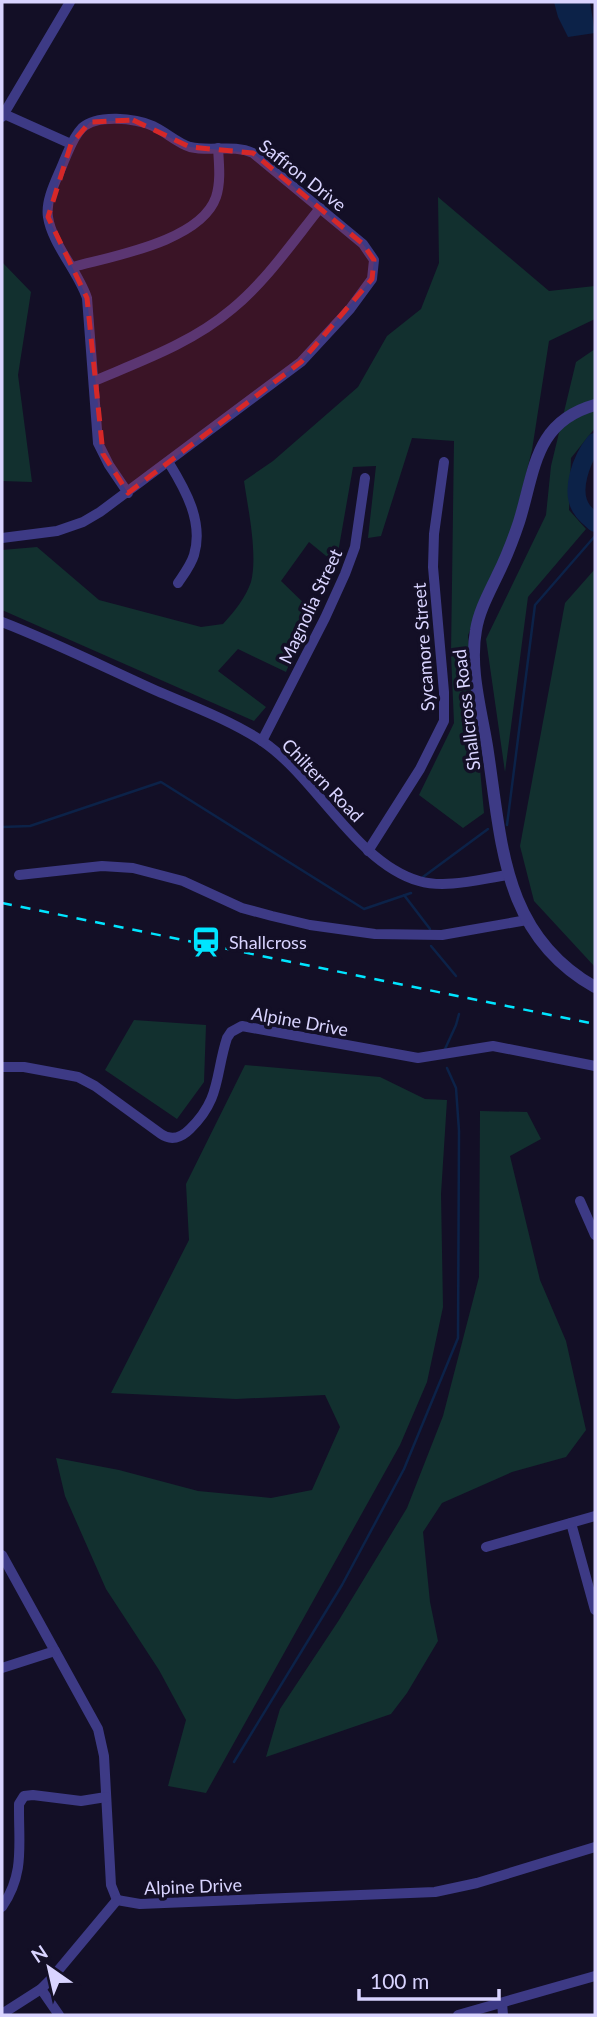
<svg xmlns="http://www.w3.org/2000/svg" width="597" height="2017" viewBox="0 0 597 2017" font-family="Lato,sans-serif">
<rect width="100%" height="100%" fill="#130f26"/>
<g fill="#12302f">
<path d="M 438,197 L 549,291 L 595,286 L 595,319 L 549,341 L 532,450 L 506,553 L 468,635 L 484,813 L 463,828 L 419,795 L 454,723 L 451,654 L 454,441 L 412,438 L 381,536 L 368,538 L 376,466 L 353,467 L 336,564 L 309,542 L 281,581 L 312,611 L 286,672 L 238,649 L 218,671 L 266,707 L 254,721 L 2,610 L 2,550 L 37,547 L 99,600 L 201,627 L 223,624 C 234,612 246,597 251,582 C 258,554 248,509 244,481 L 273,461 L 358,387 L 387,336 L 421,309 L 439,263 Z"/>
<polygon points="2,262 31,292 18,375 32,482 2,481"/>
<polygon points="595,349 595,428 571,458 569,510 586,529 528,597 505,772 486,639 546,515 551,466 576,362"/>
<polygon points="595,569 595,967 534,901 520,846 565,603"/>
<polygon points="134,1020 206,1025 204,1082 177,1119 105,1070"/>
<polygon points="245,1065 380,1077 425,1099 447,1100 441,1194 443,1307 427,1382 400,1445 206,1793 168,1786 186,1720 159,1670 106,1589 65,1496 56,1458 119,1470 198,1491 271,1498 312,1490 340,1427 325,1395 236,1399 111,1393 189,1240 186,1184"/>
<polygon points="480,1111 527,1112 541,1139 510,1156 540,1280 566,1341 586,1430 566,1457 512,1472 442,1503 423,1532 430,1602 438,1641 407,1693 391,1714 266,1757 280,1709 339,1620 407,1508 443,1416 479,1277"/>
</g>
<polygon fill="#0c2248" points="554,2 590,2 595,33 568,37 558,17"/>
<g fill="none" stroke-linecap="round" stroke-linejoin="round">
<g stroke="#0c2248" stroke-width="2.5">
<polyline points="507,825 535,605 595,536"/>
<polyline points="2,827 30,826 161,782 364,909 411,893"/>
<polyline points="423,877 488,829"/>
<polyline points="404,895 430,929"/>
<polyline points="431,946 456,976"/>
<polyline points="445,1049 456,1025 459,1014"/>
<polyline points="234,1762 342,1585 404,1469 458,1338 459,1131 456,1088 447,1068"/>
</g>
<path stroke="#0c2248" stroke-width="18" d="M 595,442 C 582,458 568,492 583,511 C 586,515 591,519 595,523"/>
<g stroke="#3d3a85" stroke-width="10">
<polyline points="4,114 71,144"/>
<polyline points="2,117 70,2"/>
<path d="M 73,267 C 113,256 201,241 216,197 C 221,182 219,164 218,148"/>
<path d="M 94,381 C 141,361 192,343 232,309 C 266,281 292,243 320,208"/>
<path d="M 169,463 C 185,489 204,522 194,555 C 191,565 184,574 178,583"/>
<path d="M 2,538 L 57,531 L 83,522 L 100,512 L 301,362 L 350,309 L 372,279 L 374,260 L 363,244 L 253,153 C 233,144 212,152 190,147 C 177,143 166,132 153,126 C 135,118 97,114 82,128 C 73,137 69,150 64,161 C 58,177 45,199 48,217 C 52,244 78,271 87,298 L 98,443 L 109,465 L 128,493"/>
<path d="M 2,622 C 54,642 106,668 157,691 C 192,706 230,720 262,741 C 316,777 356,863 419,881 C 446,889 480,879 508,875"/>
<polyline points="262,741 325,618 345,574 355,547 365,478"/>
<polyline points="368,851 420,769 444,721 444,692 433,567 434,534 444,462"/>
<polyline points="19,875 102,866 133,868 183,881 242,908 272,916 310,925 375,934 442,935 527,920"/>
<path d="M 2,1067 L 24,1067 L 78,1077 L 95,1086 L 161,1134 C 171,1141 181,1138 190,1129 C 221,1099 215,1075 227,1038 L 231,1032 L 242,1026 L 418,1058 L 493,1046 L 595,1066"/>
<polyline points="580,1201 595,1235"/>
<polyline points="571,1523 595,1610"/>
<polyline points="486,1547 595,1516"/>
<polyline points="2,1555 98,1729 104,1756 111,1885 117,1900"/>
<polyline points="2,1668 55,1651"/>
<polyline points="117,1900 140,1904 435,1892 477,1883 595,1847"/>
<path d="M 2,1907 C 24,1875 19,1848 19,1811 L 19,1804 L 24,1796 L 33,1795 L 81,1801 L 106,1797"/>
<polyline points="41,1989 59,2015"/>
<polyline points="502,2003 503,2015"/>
<polyline points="2,2014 41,1989 51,1979 117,1900"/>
<polyline points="458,2015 595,1976"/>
</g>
<path stroke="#3d3a85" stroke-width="12" d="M 595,405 C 534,422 535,471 519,522 C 513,540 506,558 497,576 C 489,593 479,611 476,630 C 469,668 481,709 487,746 C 502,841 501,934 595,987"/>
<polyline stroke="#00e5ff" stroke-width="2.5" stroke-dasharray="10 9" stroke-linecap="butt" points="2,903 595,1024"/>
</g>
<path fill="#d62828" fill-opacity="0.2" stroke="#d62828" stroke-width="5" stroke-dasharray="14 9" stroke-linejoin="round" d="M 133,120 L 190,147 L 253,153 L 363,244 L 374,260 L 372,279 L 301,362 L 128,493 L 103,454 L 87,298 L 48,217 L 71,144 L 90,122 Z"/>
<defs>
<g id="station-bare" transform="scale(2.415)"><path d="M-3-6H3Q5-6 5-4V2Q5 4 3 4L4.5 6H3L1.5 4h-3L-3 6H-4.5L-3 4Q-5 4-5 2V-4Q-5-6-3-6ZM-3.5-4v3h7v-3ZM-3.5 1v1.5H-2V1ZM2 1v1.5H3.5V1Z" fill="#00e5ff" stroke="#130f26" stroke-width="2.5" paint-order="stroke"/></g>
</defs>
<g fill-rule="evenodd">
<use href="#station-bare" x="206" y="942"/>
</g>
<g text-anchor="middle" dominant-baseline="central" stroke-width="7" stroke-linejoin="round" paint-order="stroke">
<g font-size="18" fill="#d9d4ff" stroke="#130f26">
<text transform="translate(303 175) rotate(38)">Saffron Drive</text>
<text transform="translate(310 606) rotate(-65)">Magnolia Street</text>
<text transform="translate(423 647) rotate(-94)">Sycamore Street</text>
<text transform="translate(466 710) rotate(-97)">Shallcross Road</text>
<text transform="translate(323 780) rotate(46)">Chiltern Road</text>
<text transform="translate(300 1021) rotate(10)">Alpine Drive</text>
<text transform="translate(193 1886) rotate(-2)">Alpine Drive</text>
</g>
<g font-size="18" fill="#d9d4ff" stroke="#130f26" text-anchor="start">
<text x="229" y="942">Shallcross</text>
</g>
</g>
<rect width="597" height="2017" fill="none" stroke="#d9d4ff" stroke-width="7"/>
<g transform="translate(49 1968) rotate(326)" stroke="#130f26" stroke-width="5" paint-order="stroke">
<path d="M0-5L12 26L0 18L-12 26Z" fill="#d9d4ff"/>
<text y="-10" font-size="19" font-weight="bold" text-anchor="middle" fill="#d9d4ff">N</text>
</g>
<path d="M359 1989v10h140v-10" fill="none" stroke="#d9d4ff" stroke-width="3.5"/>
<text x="370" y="1989" font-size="21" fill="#d9d4ff" stroke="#130f26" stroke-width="5" paint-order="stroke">100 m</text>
</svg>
